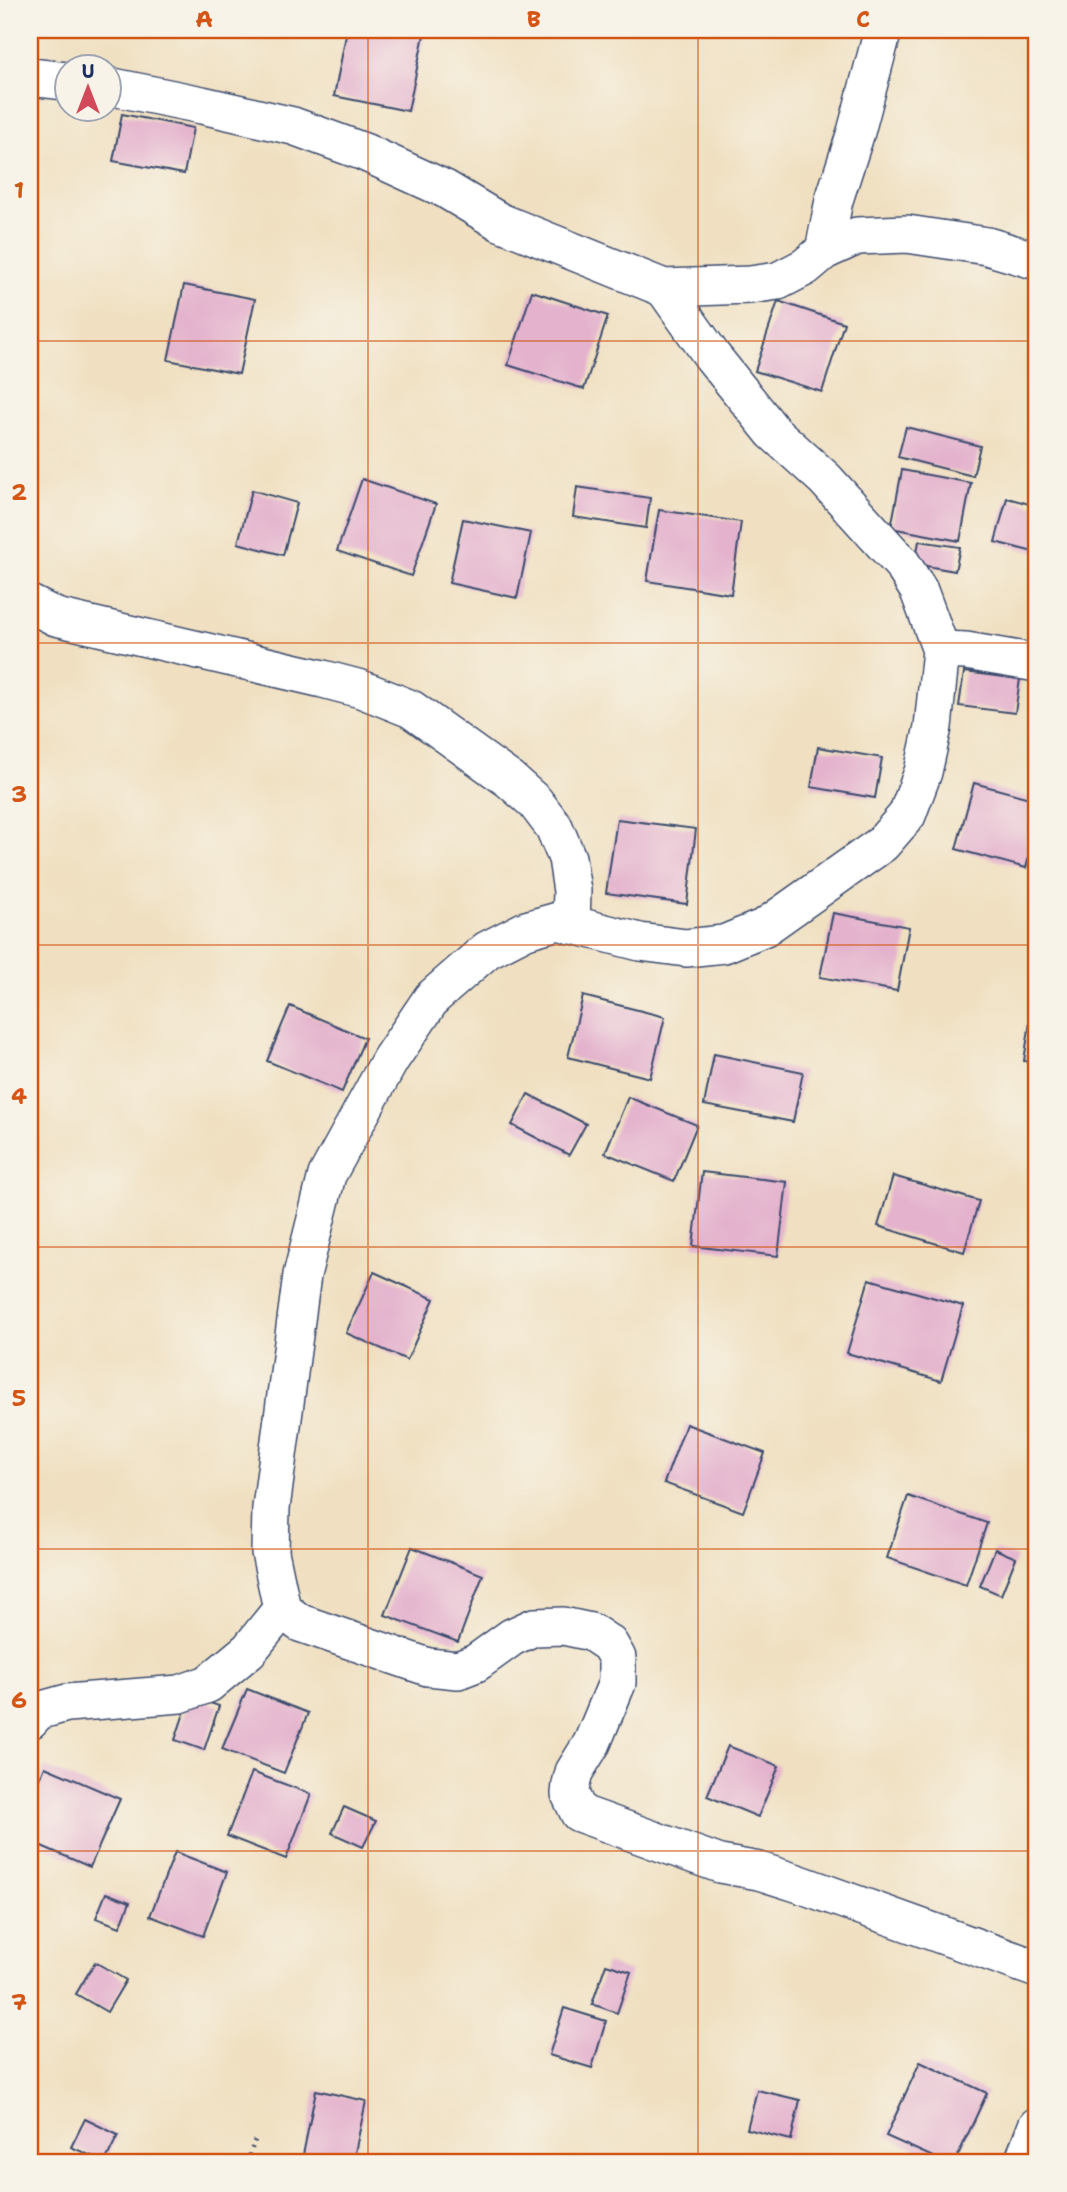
<svg xmlns="http://www.w3.org/2000/svg" width="1067" height="2192" viewBox="0 0 1067 2192" font-family="'Shantell Sans',sans-serif">
<rect width="100%" height="100%" fill="#f7f3e8"/>
<filter id="ink" filterUnits="userSpaceOnUse"><feTurbulence type="fractalNoise" baseFrequency=".0143" numOctaves="2"/><feDisplacementMap in="SourceGraphic" scale="14" xChannelSelector="R" yChannelSelector="G"/><feConvolveMatrix kernelMatrix="1 2 1 2 8 2 1 2 1" color-interpolation-filters="sRGB"/></filter>
<filter id="wash" filterUnits="userSpaceOnUse"><feTurbulence type="fractalNoise" baseFrequency=".00686" numOctaves="4" result="noise"/><feDisplacementMap in="SourceGraphic" scale="28" xChannelSelector="R" yChannelSelector="G"/><feGaussianBlur stdDeviation="1.57" result="paint"/><feColorMatrix in="noise" values="0 0 0 0 0 0 0 0 0 0 0 0 0 0 0 0 0 1.4 0 .05"/><feComposite in="paint" operator="in"/></filter>
<g filter="url(#wash)">
<rect width="100%" height="100%" fill="#f0e0c1"/>
<g id="blocks">
<g fill="#e4b2cd">
<polygon points="347,30 425,30 408,111 334,96"/>
<polygon points="122,114 193,128 184,174 113,161"/>
<polygon points="184,285 255,299 239,374 168,360"/>
<polygon points="532,291 608,316 584,389 508,365"/>
<polygon points="778,301 844,323 822,392 755,371"/>
<polygon points="906,427 980,446 973,476 898,457"/>
<polygon points="902,470 971,483 960,541 891,528"/>
<polygon points="362,479 436,504 411,576 337,551"/>
<polygon points="577,487 650,498 646,528 573,517"/>
<polygon points="252,490 297,503 283,555 238,543"/>
<polygon points="1007,498 1037,506 1037,553 995,542"/>
<polygon points="659,510 741,522 731,594 647,581"/>
<polygon points="463,519 531,533 517,598 449,583"/>
<polygon points="919,541 960,547 955,571 915,564"/>
<polygon points="964,672 1020,679 1015,713 959,706"/>
<polygon points="818,747 882,758 875,798 811,787"/>
<polygon points="974,783 1037,800 1037,827 1026,868 956,849"/>
<polygon points="617,819 696,829 687,904 606,893"/>
<polygon points="833,913 909,927 897,991 820,977"/>
<polygon points="583,996 665,1017 650,1078 568,1057"/>
<polygon points="1034,996 1037,997 1037,1063 1024,1061"/>
<polygon points="290,1006 365,1038 342,1092 267,1061"/>
<polygon points="714,1054 803,1072 793,1122 704,1105"/>
<polygon points="528,1094 586,1124 569,1155 512,1125"/>
<polygon points="628,1097 697,1125 674,1181 605,1153"/>
<polygon points="702,1172 787,1182 778,1256 693,1246"/>
<polygon points="893,1176 979,1201 964,1252 878,1226"/>
<polygon points="374,1272 434,1299 407,1360 346,1333"/>
<polygon points="869,1279 963,1306 941,1381 847,1353"/>
<polygon points="686,1424 765,1453 743,1512 664,1483"/>
<polygon points="908,1496 987,1523 966,1585 887,1558"/>
<polygon points="412,1547 483,1575 458,1642 385,1615"/>
<polygon points="995,1549 1016,1558 1001,1595 980,1586"/>
<polygon points="247,1689 308,1713 284,1773 222,1749"/>
<polygon points="190,1696 219,1706 204,1750 175,1740"/>
<polygon points="728,1746 779,1766 758,1817 707,1796"/>
<polygon points="45,1767 120,1799 90,1867 30,1841 30,1802"/>
<polygon points="252,1772 311,1794 286,1859 227,1836"/>
<polygon points="344,1807 376,1821 363,1847 332,1833"/>
<polygon points="175,1852 227,1872 203,1936 150,1916"/>
<polygon points="106,1893 130,1902 120,1927 96,1918"/>
<polygon points="95,1962 126,1980 107,2012 76,1994"/>
<polygon points="606,1964 631,1972 617,2013 592,2004"/>
<polygon points="564,2008 606,2021 592,2068 549,2055"/>
<polygon points="920,2062 987,2093 955,2162 944,2162 886,2136"/>
<polygon points="316,2090 366,2101 353,2162 338,2162 303,2155"/>
<polygon points="757,2090 800,2100 791,2140 747,2129"/>
<polygon points="85,2119 118,2135 105,2162 71,2147"/>
</g>
</g>
</g>
<g filter="url(#ink)">
<use href="#blocks" fill-opacity="0" stroke="#3b4a6d" stroke-width="2"/>
<g fill="none" stroke-linecap="round" stroke-linejoin="round">
<g stroke="#3b4a6d" stroke-width="40">
<g id="street">
<polyline points="30,77 66,81"/>
<polyline points="108,86 202,105 293,126 364,152 445,189 500,222 664,288 750,285 778,281 805,267 824,251 857,236 907,234 987,246 1037,261"/>
<polyline points="824,251 834,200 856,132 883,30"/>
<polyline points="664,288 712,356 773,432 825,479 902,564 919,591 941,650 933,727 923,772 907,815 882,844 765,927 724,944 686,948 640,942 558,921 526,930 487,950 432,998 390,1060 327,1175 302,1275 271,1508 270,1552 282,1609 300,1623 428,1667 458,1670 476,1663 512,1637 534,1627 563,1626 591,1632 609,1644 617,1658 617,1683 592,1743 574,1772 571,1784 570,1794 579,1813 720,1864 759,1871 797,1883 1037,1969"/>
<polyline points="30,604 56,617 323,679 361,689 411,709 510,780 535,802 554,827 567,858 572,891 571,925"/>
<polyline points="941,650 966,651 1037,663"/>
<polyline points="30,1720 38,1711 67,1703 180,1694 208,1684 249,1650 282,1609"/>
<polyline points="1023,2162 1037,2126"/>
</g>
</g>
<polyline stroke="#3b4a6d" stroke-width="4.5" stroke-dasharray="2 5" stroke-linecap="butt" points="247,2162 255,2140"/>
<use href="#street" stroke="#fff" stroke-width="37"/>
</g>
</g>
<path fill="none" stroke="#d45514" stroke-width="2" stroke-opacity="0.55" d="M 368,30 L 368,2162M 698,30 L 698,2162M 30,341 L 1037,341M 30,643 L 1037,643M 30,945 L 1037,945M 30,1247 L 1037,1247M 30,1549 L 1037,1549M 30,1851 L 1037,1851"/>
<rect width="1067" height="2192" fill="none" stroke="#f7f3e8" stroke-width="77"/>
<g transform="translate(88 88)"><circle r="33" fill="#f7f3e8" stroke="#9fa5b1" stroke-width="2"/>
<path d="M0-5L12 26L0 18L-12 26Z" fill="#d1495b"/>
<text y="-10" font-size="19" font-weight="bold" text-anchor="middle" fill="#1b2f5e">U</text>
</g>
<rect x="38" y="38" width="990" height="2116" fill="none" stroke="#d45514" stroke-width="2.5"/>
<g font-size="23" text-anchor="middle" font-weight="bold" fill="#d45514">
<text x="204" y="27">A</text>
<text x="534" y="27">B</text>
<text x="863" y="27">C</text>
<text x="19" y="198">1</text>
<text x="19" y="500">2</text>
<text x="19" y="802">3</text>
<text x="19" y="1104">4</text>
<text x="19" y="1406">5</text>
<text x="19" y="1708">6</text>
<text x="19" y="2010">7</text>
</g>
</svg>
